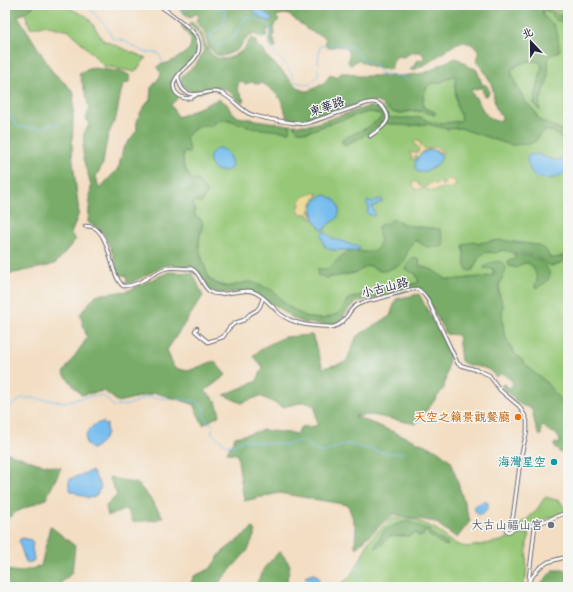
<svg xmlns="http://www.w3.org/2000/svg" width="573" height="592" viewBox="0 0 573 592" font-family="Kalam,'LXGW WenKai TC',sans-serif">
<rect width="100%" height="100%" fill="#f6f6f2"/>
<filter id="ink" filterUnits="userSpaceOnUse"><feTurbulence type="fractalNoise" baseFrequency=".025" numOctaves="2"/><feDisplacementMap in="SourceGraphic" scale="8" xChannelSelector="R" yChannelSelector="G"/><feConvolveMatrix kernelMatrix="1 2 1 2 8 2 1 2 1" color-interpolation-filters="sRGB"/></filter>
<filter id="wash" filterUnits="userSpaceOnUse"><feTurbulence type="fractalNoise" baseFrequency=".012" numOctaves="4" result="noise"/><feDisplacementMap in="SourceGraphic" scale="16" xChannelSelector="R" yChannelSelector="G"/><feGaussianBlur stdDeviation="0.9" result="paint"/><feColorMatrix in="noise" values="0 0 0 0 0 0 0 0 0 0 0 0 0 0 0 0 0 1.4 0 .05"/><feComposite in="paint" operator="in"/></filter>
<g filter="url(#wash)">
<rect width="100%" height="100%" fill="#f3dec3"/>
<g fill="#96c877" stroke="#5c7559">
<polygon points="35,5 62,5 88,17 103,40 146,58 135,72 104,66 70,31 44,25 30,28 25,13"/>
<polygon points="527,5 568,5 568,17 560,16 551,7 535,10"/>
<path d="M 547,10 L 549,11 L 553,17 L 568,23 L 568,133 L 539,120 L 534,110 L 530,107 L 525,101 L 516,85 L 511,71 C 518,63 530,58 540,62 L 542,67 L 534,103 L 539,110 C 538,102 542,98 544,91 C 546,87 547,82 548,78 C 549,72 548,65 548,59 L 551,55 L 559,51 L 553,24 C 548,21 542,17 542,11 Z"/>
<path d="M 456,75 L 455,86 L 457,106 L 462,119 L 537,139 C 541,131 549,128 556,133 C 558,135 559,137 561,138 C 563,139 566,139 568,139 L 568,413 L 562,402 L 543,379 L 534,373 L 513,351 L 504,334 L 502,318 L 503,305 L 499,294 L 499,285 L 500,282 L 504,275 L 503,264 L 485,268 L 493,269 L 494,273 L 490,276 L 450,280 L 446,279 L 432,270 L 419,265 L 415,273 L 419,281 C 414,286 408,283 401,284 C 385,287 367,294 352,298 L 347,300 L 344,307 L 337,314 L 323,319 L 311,318 L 305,316 L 289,307 L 272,290 L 231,286 C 223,287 216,283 209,279 L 200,252 L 199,240 L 201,233 L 201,219 L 195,216 L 193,202 L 196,201 L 200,203 L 203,190 L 199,181 L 191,179 L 183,165 L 183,153 L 189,148 L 186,139 L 186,137 L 189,133 L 197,127 L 202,125 L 211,126 L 219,120 L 230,120 L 237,123 L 249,126 L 291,129 L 289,125 L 295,125 L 294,127 L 307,132 L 344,119 L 368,112 L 377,113 L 381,115 L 382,111 L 384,105 L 394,113 L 402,113 L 413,111 L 425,111 L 434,115 L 431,110 L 424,108 C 422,103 424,90 428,86 C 431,82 437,83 441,82 C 446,80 451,76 456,75 Z"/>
<polygon points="545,497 560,501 565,508 568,509 564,512 549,518 535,525 514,528 526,520 536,511"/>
<polygon points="392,518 412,518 436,529 450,541 461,546 468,547 501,541 519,533 530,534 527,543 526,578 522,587 338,587 339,585 349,578 360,560 370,539"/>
</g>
<g fill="#78ac68" stroke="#4d6752">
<polygon points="5,5 35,5 25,13 18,16 52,71 74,92 72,152 79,213 71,234 76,239 56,263 48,266 5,275"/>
<path d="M 177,5 L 527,5 L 535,10 C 552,0 551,14 561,17 C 563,18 566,17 568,17 L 568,23 L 555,20 L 547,10 L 542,11 C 543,19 550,20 554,26 C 558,32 558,38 559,45 C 560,47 560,49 559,51 C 557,53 551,55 548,59 C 548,65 549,71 548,78 C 546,88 537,102 540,111 L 534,103 L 542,67 L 540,62 C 533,59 522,62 516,66 C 514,67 513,69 511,71 L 516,85 L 525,101 L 530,107 L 534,110 L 539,120 L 568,133 L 568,139 L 560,138 C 560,138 556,133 555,133 C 547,127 539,133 536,141 L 529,144 L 510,145 L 460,128 L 447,129 L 427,124 L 409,126 L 384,123 L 381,123 L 362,137 L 344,145 L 342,143 L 342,139 L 365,129 L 381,118 L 381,115 L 377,113 L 368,112 L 344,119 L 307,132 L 298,131 L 294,127 L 295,125 L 308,125 L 317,123 L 367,107 L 372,107 L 379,109 L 387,116 L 391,118 L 410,118 L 421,117 L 428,121 L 443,123 L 460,121 L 462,119 L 457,107 L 455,86 L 456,76 C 451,76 446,80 441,82 C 437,83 431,82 428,86 C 424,90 422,103 424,108 L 431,110 L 436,113 L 434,115 C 427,112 420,110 412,111 C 407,111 402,114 396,113 C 387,112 383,101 371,101 C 356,103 297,129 287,117 C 285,114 285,109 283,105 C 280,96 271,88 262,83 L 258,84 L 252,82 L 245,84 L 241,81 L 239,82 L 237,89 L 244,100 L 243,102 C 234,101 232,89 221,88 C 212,86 205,93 197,93 C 193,93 189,90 186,88 C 172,79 189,71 195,65 C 198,62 201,56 204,52 C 202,38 200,33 189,25 L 189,23 L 192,22 C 196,26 200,30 202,34 C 204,38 204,43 206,46 C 216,65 229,60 243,50 C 247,46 248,41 252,38 L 257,41 L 256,44 C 258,47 260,48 263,50 C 265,52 266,56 268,58 C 271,61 274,63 277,66 C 284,72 296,89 305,91 C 309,92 321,85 325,82 C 327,80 328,77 330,75 L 337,77 L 341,73 L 349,73 L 358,76 L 401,76 L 424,73 L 433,69 L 441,64 L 456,58 L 466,63 L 468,67 L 474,68 L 477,70 L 482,84 L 484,85 L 486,85 C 489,89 490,90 488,95 L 484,96 L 482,88 L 479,88 L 471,90 C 472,94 474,95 476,98 C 482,107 487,123 501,121 L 502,117 C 493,108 495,101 493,90 C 491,81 483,68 477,62 L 477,58 L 480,53 L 477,48 L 471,44 L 464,42 L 457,43 L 428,63 L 412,71 L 410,69 L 414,66 L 416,61 L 424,59 L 424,56 L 421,52 L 413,52 L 403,57 L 398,56 L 394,59 L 391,69 C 382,72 366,64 358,60 L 351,65 L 349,64 L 348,62 C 350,54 350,53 344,47 L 337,46 L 328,48 L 325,42 L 326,38 L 306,29 L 306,27 C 299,24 293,16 286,14 C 283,14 280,15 277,16 L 276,17 L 279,20 L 274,25 L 275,34 L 273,36 L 276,47 L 274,49 C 268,43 268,36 272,29 L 269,29 L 267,31 L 266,37 L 262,38 C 258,36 256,33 250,35 L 237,50 L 226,55 L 221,56 L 215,54 L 209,48 L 204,31 L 196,22 L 196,20 L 199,17 L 199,15 L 195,14 L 191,17 C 184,15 181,11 177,5 Z"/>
<path d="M 182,25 C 189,29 197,35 197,44 C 197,47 197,50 197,53 C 193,67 172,70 172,86 C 172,90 176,94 179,97 L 171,105 L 178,117 L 219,99 L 227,104 L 230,110 L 238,117 L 289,125 L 291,129 L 289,132 L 251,128 L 249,126 L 237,123 L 230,120 L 219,120 L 211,126 L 202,125 L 197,127 L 189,133 L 186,137 L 186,139 L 189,148 L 189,153 L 186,153 L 184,151 L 183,153 L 183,165 L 191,179 L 199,181 L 203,189 L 206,191 L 207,193 L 202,202 L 200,203 L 196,201 L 193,202 L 195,216 C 198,218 201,218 202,221 C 204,228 199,234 199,240 C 198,253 205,267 209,279 L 219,285 L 227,287 L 247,282 L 252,282 L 259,285 L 272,290 L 289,307 L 305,316 L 311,318 L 323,319 L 337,314 L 344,307 L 347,300 L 352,298 C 367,294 385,287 401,284 C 408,283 414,286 419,281 L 415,273 L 410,272 L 405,269 L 409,261 L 415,258 L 420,261 L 419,265 L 432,270 L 446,279 L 450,280 L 490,276 L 494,273 L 493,269 L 484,268 L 484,267 C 488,264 496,260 501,262 C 503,263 504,266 506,268 L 504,275 L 500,282 L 499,286 L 499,294 L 503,305 L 502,318 L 504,334 L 513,351 L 534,373 L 543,379 L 562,402 L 568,413 L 568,447 L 566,449 L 567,454 L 559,452 L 558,449 L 555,448 L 554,444 L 555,443 L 559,444 L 560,441 L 559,438 L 555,433 L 550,432 L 542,425 L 541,426 L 541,435 L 539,435 L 536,428 L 532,410 L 528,407 C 519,407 509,393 502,387 L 502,385 L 505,384 L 508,388 L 510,388 L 513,384 L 511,380 L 502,373 L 496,377 C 494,375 491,371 489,370 C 481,365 469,368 461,361 L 458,335 L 446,334 L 424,292 L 420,289 L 416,288 C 405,291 394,295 383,297 C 374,299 364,299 356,303 C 345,309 344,323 331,325 L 305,323 L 297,320 L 291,317 L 273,304 L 266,301 L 257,295 L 247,293 L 235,292 L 221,293 L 210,291 L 207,287 L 197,269 L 192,266 L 169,265 L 162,267 L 131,283 L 126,283 L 127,276 L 123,275 L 120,277 C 116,265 109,238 101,230 C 97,226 91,226 88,222 L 91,185 L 88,174 L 85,166 L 83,152 L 84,133 L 89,125 L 88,122 L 86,119 L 89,110 L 87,98 L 79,73 C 81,72 89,69 91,68 C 93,68 119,71 121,72 C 125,72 127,74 130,76 L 130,80 L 128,83 L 124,84 L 121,92 L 116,118 L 108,135 L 105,150 L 103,164 L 96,176 L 99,189 L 116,171 L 119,166 L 123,149 L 129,141 L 137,130 C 135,119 142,108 150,100 L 151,88 L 159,78 L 161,73 L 158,69 L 158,66 C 161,64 163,64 167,63 C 172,62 186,53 189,49 C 191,46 191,42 191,39 L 181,26 Z"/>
<path d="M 394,219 L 399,221 L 405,225 L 440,229 L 444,243 L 443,246 C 433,249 425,248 418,241 L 414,241 L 409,247 L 404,262 L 400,265 L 385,271 L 380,271 L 370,266 L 367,266 L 356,273 L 327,278 L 317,275 L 318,268 C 320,269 322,269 324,269 C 334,269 339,254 350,251 C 358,249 370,256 377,249 C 382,243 379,234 378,227 L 382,224 L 385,224 Z"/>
<path d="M 500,240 L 537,245 L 546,250 L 550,258 C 557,258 564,257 568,251 L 568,258 L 559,264 L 552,266 L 546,264 L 534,255 L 520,252 L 511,252 L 503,250 L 495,253 L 487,252 L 483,254 L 479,257 L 473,270 L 470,271 L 467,270 L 465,266 L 463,245 L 474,241 L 477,244 L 484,242 Z"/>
<path d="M 512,254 C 517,255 523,254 528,256 C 534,257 540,261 544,265 C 556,277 547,282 537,288 L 535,287 L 535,284 L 537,281 C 537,275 533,262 525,263 C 522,264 518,267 516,268 L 509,266 L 508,263 L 508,261 L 515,259 L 516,257 Z"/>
<polygon points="169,272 193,273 203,296 167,350 174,368 188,371 214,361 226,375 205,391 216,401 220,415 203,425 193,404 156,393 118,402 104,391 81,395 63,373 87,338 80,314 96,295 127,291"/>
<polygon points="419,294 450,353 444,388 416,424 372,415 355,416 437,450 451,461 470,521 457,538 435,522 393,514 356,548 355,545 356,528 348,505 279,493 244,501 237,454 227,453 235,437 264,430 296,434 301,427 317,426 315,406 304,402 283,407 260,396 241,403 224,395 257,381 263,367 253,356 264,347 284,337 312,335 323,368 346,362 357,336 390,316 396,299"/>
<polygon points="5,452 37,463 61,468 46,499 16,512 5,520"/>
<polygon points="109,477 138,484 149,497 163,517 155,520 133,522 127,509 108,516 106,506 117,495"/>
<path d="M 408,521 C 416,524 422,528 431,530 L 432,534 L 448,544 L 447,546 C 440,544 435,539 429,536 L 428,532 L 425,531 L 423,536 L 419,536 L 415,533 L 409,536 L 390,536 L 380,546 L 377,548 L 375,547 L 376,545 L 379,540 L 384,530 L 397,524 Z"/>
<polygon points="50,526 75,546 72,573 56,587 5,587 5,570 20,572 41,566"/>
<polygon points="253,528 256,531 248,550 215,587 189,587 194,576 210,569 221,553"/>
<polygon points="280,551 290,565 287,580 292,587 255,587 264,568"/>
<polygon points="553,570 568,570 568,587 538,587"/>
</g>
<g fill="#eeda9e" stroke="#887e6c">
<path d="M 418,140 C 420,142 421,147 424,148 C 427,150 434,147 437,147 L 442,151 L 442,153 C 431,149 426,147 418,157 L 416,155 L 415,156 L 415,160 L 412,159 L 410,152 L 416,153 L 418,152 L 419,149 L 414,143 L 414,141 Z"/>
<path d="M 448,179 C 451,179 455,181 456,183 L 455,187 L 453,188 L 442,188 L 434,191 L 423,188 L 416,190 L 412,183 L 414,182 L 418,182 L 419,186 L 426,187 L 432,182 L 436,184 L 442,181 L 442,182 L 441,185 L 443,185 L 445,184 L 444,182 Z"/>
<path d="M 313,193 L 317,193 L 318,195 L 312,203 L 311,210 L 309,211 L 309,212 L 311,213 L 313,218 L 313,219 L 309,218 L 311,216 L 309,216 L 308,214 L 302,214 L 299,211 L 298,208 L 300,206 C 298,197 306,196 313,193 Z"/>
</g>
<g fill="#77beee" stroke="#4c7094">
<path d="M 255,5 C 258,6 270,16 272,19 L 270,21 C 262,20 254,14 251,6 Z"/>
<path d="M 218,148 C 227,147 232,160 232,167 C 216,181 199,156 218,148 Z"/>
<path d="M 433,150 L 439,153 L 442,156 C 440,166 428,172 418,172 C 411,165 418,154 426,151 C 428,150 430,151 433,150 Z"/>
<path d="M 538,154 C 546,158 555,161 564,160 C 566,162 568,164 567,168 C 565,178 545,181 537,177 C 530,173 528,165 527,158 L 529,155 Z"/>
<path d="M 326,195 C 328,196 330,197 332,198 C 340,202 342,215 335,220 C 330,224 327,223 325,229 L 322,230 C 311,220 306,199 326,195 Z"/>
<polygon points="381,198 382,200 382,202 377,203 377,205 372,206 375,214 374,216 373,216 367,213 369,207 366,202 368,201 373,202"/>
<polygon points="323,232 325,232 333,239 342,241 354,246 359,246 360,249 357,250 331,250 325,247 323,242 321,235"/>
<path d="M 103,422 L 104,425 L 107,424 L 107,425 L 106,431 L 107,434 C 103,441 99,445 92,449 C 82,444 85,432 93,426 C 95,424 99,423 103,422 Z"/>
<path d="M 91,471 L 93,472 L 101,487 L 97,494 L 94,497 L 88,498 L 71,491 C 69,487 68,483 70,479 Z"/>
<path d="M 484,501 L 488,503 L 488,507 L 483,514 L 479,515 C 476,513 474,510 475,506 Z"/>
<polygon points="23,538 31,540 33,544 32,547 34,560 31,562 26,563 19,542 20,539"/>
<path d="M 313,574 C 317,575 318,576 320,580 L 315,586 L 311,583 L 305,577 Z"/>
</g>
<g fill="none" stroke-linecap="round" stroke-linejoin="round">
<g stroke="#77beee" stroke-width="1">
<polyline points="77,5 78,6 89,8 107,27 113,39 123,40 143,52 158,53 163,62"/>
<polyline points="179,5 182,11 197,5"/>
<path d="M 206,5 L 225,10 L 224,24 L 211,33 L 210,40 L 218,46 L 234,38 L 241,24 L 246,17 L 255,19 L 267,23 L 271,30 C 265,52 276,51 286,65 C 290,70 293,76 296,82 L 309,85 L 318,76 L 318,69"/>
<polyline points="318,63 320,46 339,45 352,47 365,61 375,64 380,73 401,76 409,81"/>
<polyline points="5,114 8,114 18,127 41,128 52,124 60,125"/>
<polyline points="5,410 22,398 32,398 64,402 91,396 104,396 113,406 127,405 148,397 197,401 204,408 204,414 207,421 213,425"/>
<path d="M 212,429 L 212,433 C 216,439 223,440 227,446 L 236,445 L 243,440 L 249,440 L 260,443 L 275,443 L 286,445 L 298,441 L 304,441 L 314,450 L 323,453 L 340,446 L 347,444 L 386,453 L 406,453"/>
<polyline points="363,587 357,575 364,558"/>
</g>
</g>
</g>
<g filter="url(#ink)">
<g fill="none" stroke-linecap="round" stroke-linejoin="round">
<g stroke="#6b646b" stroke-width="4.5">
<g id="street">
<path d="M 159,5 C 169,13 195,29 198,40 C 200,46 199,53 195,58 C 189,67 166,79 176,93 C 178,95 180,97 184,98 C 188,99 192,98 196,95"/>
<path d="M 178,76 C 181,97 192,96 209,92 C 213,92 217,91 221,93 C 231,97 238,107 248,113 C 259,119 288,122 302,124 L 308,123 L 367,103 C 370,102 374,102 377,103 C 383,105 390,115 387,121 C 384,128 375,132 370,136"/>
<path d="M 85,226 C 89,226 92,226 95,228 C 106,235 110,258 114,270 C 116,276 118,282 123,286 C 138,287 151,274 164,269 C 172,266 182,269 190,268 C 202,272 201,288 212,293 C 221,297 241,289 251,291 C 263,294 271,306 280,314 C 296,326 314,326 333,327 C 348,323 346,311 357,305 C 364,301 373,300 381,298 C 389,296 409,288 417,289 C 422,291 425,296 428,300 L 458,364 L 463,366 L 480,371 L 489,375 L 500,390 L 519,406 L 525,416 L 527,421 L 527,431 L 521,456 L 513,516 L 511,522 L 506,530 L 508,532 L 519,527 L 535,525"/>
<polyline points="197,328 195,331 208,342 223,337 229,328 235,323 244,320 250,314 257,310 260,306 263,298"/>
<polyline points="529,581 539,568 548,562 562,558 568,558"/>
<polyline points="528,587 535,525 565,513 568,510"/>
</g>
</g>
<use href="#street" stroke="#fff" stroke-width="2.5"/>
</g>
</g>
<circle fill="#e8710a" stroke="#f6f6f2" stroke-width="1.5" cx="518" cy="417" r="4"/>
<circle fill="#0f9aa8" stroke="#f6f6f2" stroke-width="1.5" cx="554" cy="462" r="4"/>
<circle fill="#6b7280" stroke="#f6f6f2" stroke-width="1.5" cx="551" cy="525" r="4"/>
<g text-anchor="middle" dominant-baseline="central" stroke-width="3" stroke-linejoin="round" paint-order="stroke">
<g font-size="12" fill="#22223b" stroke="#f6f6f2">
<text transform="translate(327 107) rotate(-19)">東華路</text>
<text transform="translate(385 288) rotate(-14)">小古山路</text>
</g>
<g font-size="12" fill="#c56008" stroke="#f6f6f2" text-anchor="end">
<text x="510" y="417">天空之籟景觀餐廳</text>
</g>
<g font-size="12" fill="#0d838f" stroke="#f6f6f2" text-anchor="end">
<text x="546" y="462">海灣星空</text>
</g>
<g font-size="12" fill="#5b616d" stroke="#f6f6f2" text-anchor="end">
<text x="543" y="525">大古山福山宮</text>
</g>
</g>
<rect width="573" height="592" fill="none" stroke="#f6f6f2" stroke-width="20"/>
<g transform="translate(531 42) rotate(338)" stroke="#f6f6f2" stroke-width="3" paint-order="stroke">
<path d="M0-3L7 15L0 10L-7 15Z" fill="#22223b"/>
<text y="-6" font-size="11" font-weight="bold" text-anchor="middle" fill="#22223b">北</text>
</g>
</svg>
